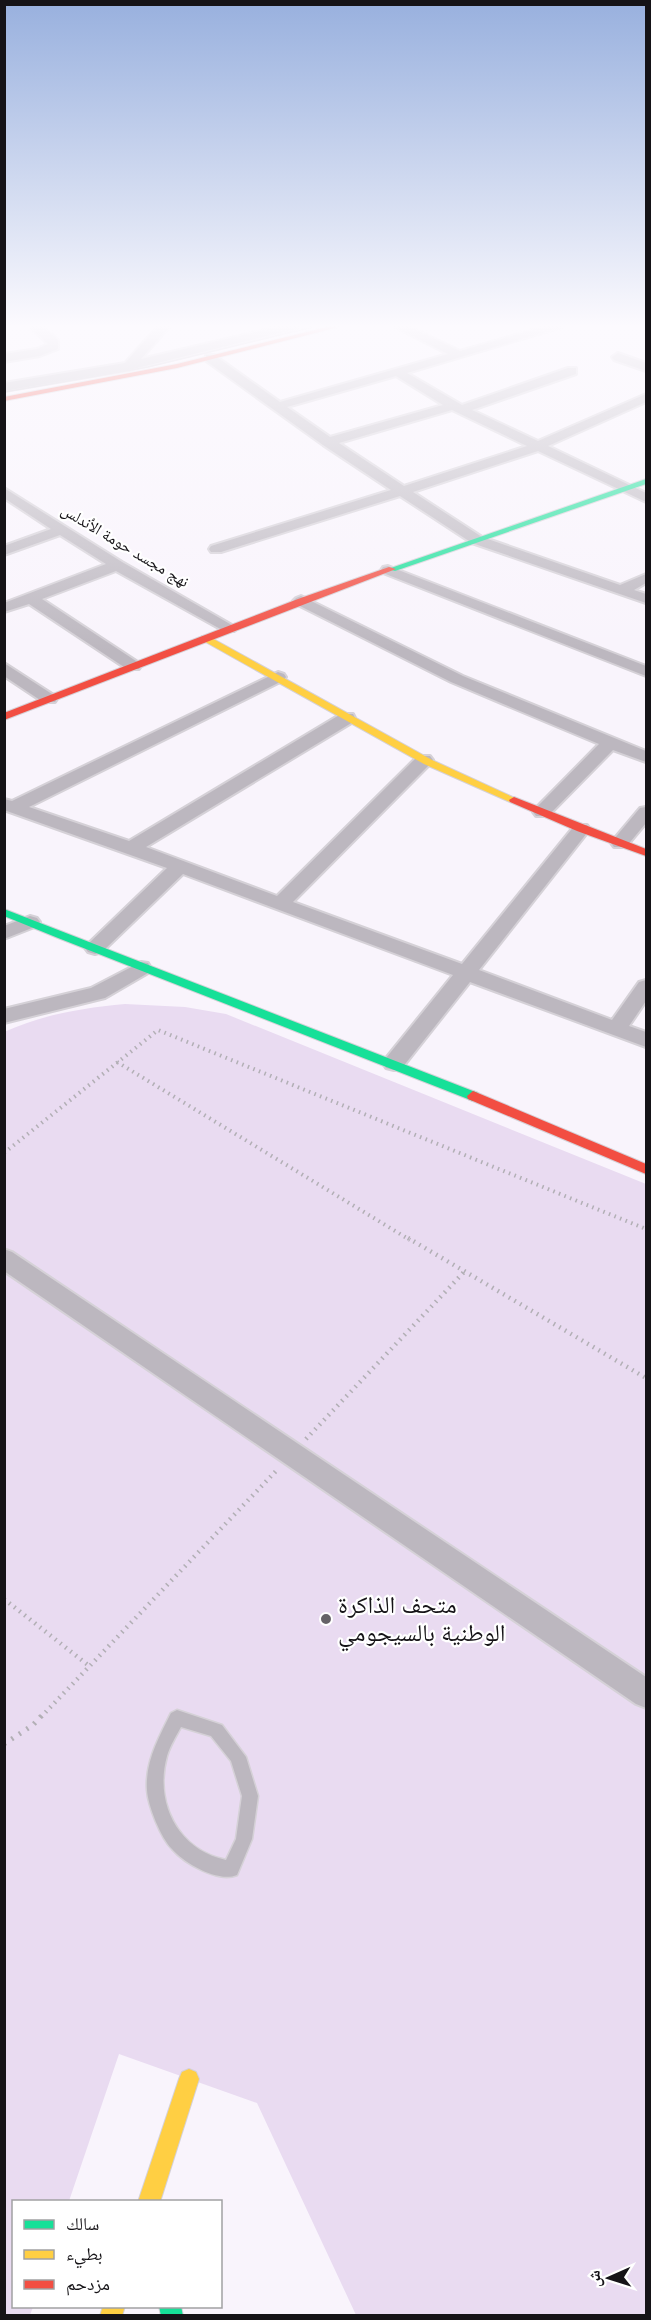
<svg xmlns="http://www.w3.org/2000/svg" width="651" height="2320" viewBox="0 0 651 2320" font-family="'Varela Round','Noto Naskh Arabic',sans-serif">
<rect width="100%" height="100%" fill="#f9f4fc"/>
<path fill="#e9dbf1" d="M 125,1004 L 185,1007 L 226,1014 L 646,1184 L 646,2315 L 356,2315 L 257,2103 L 119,2054 L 69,2201 L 14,2202 L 14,2306 L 33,2307 L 30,2315 L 5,2315 L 4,1032 C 44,1014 83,1008 125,1004 Z"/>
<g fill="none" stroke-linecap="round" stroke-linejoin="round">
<g stroke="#d5d1d7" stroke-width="3">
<path id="lane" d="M 177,1710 L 222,1725 L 246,1757 L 258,1796 L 252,1839 L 237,1875 C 218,1883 184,1863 172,1849 C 161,1838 148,1806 147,1790 C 145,1762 159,1737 171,1713 ZM 181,1727 L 211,1736 L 231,1761 L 242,1796 L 236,1839 L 226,1860 C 178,1850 154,1803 167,1756 C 170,1746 176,1736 181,1727 Z"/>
</g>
<g stroke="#d5d1d7" stroke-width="4">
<g id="street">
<polygon points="30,327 43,327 58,340 58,349 40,356 4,362 4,354 37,349 48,344"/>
<polygon points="157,327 169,327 141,359 277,327 298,327 296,329 129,370 4,391 4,383 125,363"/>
<path d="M 395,327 L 410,327 L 460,351 L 543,327 L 562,327 L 407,373 L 462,405 L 568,368 L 576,368 L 576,374 L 472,410 L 538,441 L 646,394 L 646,402 L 548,446 L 646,493 L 646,502 L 538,451 L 413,492 L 482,537 L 620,585 L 646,574 L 646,583 L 634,590 L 646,594 L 646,603 L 472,543 L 400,496 L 221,552 L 211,552 L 209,549 L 211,546 L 391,490 L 323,445 L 206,361 L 206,355 L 214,355 L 280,402 L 448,354 ZM 396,376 L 443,405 L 330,437 L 287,407 ZM 452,410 L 527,446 L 404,486 L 339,443 Z"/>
<polygon points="618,353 646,363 646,371 614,360 612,357"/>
<polygon points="4,488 122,562 237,628 234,631 224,631 116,571 42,599 139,663 141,666 139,669 127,669 29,604 4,612 4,603 106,564 60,535 4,555 4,546 51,529 4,498"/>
<polygon points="388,566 646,666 646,676 383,573 381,570 383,567"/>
<polygon points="301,596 463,676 646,751 646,762 613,750 548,816 536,816 533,812 536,808 599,744 451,682 296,604 293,601 296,598"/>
<polygon points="4,663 55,696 57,699 55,702 43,702 4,676"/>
<polygon points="278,672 284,674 286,677 284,680 29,807 129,841 341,714 353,714 355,718 353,722 146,847 277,896 418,756 430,756 433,760 430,764 293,902 462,964 575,825 587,825 590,829 587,833 479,970 612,1020 639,982 646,980 646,1001 629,1026 646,1032 646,1047 470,982 402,1068 394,1070 386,1068 383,1063 386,1058 453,975 183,874 102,952 95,954 88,952 85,948 88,944 167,868 4,810 4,799 12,801"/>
<polygon points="646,807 646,823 626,847 614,847 611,843 614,839 640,808"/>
<polygon points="30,916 37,918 40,922 37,926 4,939 4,926"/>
<polygon points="141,962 148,963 151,968 148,973 105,998 4,1023 4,1009 91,988"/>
<polygon points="4,1249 12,1252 646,1677 646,1708 636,1704 4,1271"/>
</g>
</g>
<g stroke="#d5d1d7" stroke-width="2">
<g id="fast">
<polygon points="646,479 646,484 395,571 388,569"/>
<polygon points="4,909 478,1093 479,1096 473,1101 468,1099 58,938 4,916"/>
<polygon points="159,2306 181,2306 183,2316 161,2316"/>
</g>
</g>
<g stroke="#d5d1d7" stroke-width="2">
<g id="slow">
<polygon points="202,636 208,636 432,760 519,800 518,802 510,802 424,764 202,640"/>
<polygon points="189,2069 196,2072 199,2079 160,2202 138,2202 179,2079 182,2072"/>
<polygon points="103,2306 125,2306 122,2316 100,2316"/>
</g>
</g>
<g stroke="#d5d1d7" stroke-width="2">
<g id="jam">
<polygon points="327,327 339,327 177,368 4,401 4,397 177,364"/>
<polygon points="389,567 396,569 4,720 4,713 298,599"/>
<polygon points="514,797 646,849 646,856 577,831 510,802 509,800"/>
<polygon points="473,1091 646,1164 646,1174 468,1099 467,1096"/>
</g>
</g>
<g stroke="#b2afb5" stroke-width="4" stroke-dasharray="1.5 4.5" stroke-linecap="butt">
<polyline points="117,1062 410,1240"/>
<polyline points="4,1153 158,1030 646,1229"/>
</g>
<g stroke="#b2afb5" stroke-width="4.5" stroke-dasharray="1.5 5" stroke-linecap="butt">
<polyline points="408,1238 646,1378"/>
<polyline points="306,1439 464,1272"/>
<polyline points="4,1599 88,1665"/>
<polyline points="41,1717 276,1471"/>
</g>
<polyline stroke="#b2afb5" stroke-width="5" stroke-dasharray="2 7" stroke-linecap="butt" points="4,1744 33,1725 42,1715"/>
<use href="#lane" fill="#bcb7bf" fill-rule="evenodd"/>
<use href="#street" fill="#bcb7bf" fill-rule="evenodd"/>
<use href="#fast" fill="#16e098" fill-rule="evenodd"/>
<use href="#slow" fill="#ffcf43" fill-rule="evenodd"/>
<use href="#jam" fill="#f24e42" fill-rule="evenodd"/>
<polyline stroke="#beb8c0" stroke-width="1.5" points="4,392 148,367 313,327"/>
</g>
<linearGradient id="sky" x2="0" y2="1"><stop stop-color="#98b0de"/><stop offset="0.5" stop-color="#fcfafe"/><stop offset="1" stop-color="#fcfafe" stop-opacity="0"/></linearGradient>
<rect width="651" height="652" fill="url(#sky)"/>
<circle fill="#656267" stroke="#fff" stroke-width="2" cx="326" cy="1619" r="6"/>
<g text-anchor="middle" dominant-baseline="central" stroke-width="4.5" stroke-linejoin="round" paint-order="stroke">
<g font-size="16" fill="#151317" stroke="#fff">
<text transform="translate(125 546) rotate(31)">نهج مجسد حومة الأندلس</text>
</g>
<g font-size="24" fill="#151317" stroke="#fff" text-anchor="start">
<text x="338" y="1605">متحف الذاكرة<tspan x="338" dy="28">الوطنية بالسيجومي</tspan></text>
</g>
</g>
<rect width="651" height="2320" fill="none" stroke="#151317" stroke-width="12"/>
<rect x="12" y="2200" width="210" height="108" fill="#ffffff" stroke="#a1a1a2" stroke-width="1.5"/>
<rect x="24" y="2220" width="30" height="9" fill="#16e098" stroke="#a1a1a2" stroke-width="1.5"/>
<text x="66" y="2230" font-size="18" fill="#151317">سالك</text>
<rect x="24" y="2250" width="30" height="9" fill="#ffcf43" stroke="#a1a1a2" stroke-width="1.5"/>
<text x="66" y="2260" font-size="18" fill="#151317">بطيء</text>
<rect x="24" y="2280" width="30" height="9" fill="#f24e42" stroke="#a1a1a2" stroke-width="1.5"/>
<text x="66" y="2290" font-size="18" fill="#151317">مزدحم</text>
<g transform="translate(609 2278) rotate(267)" stroke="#ffffff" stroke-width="4.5" paint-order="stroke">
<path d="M0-4.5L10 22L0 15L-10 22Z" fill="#151317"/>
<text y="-9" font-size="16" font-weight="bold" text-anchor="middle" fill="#151317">ش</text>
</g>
</svg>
